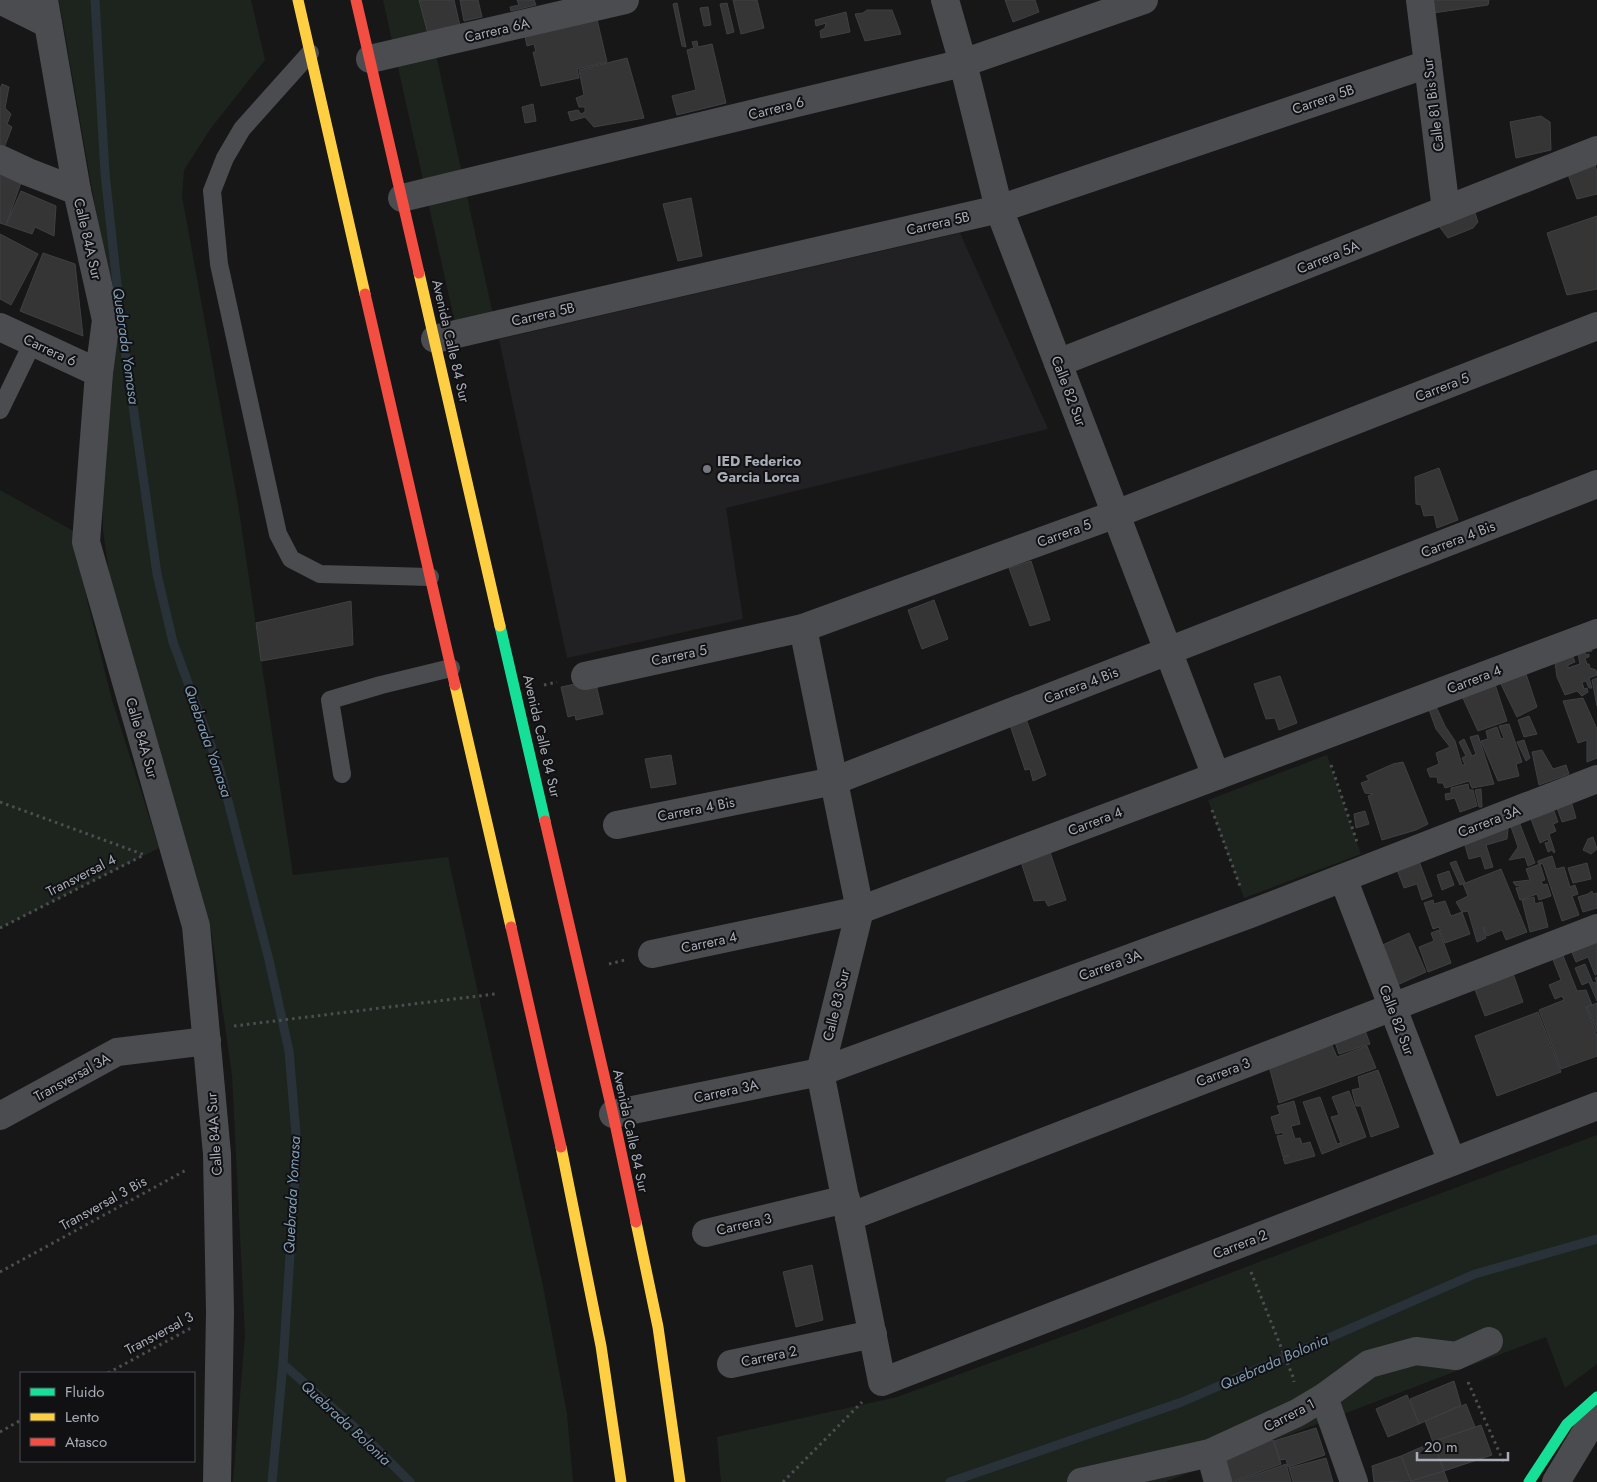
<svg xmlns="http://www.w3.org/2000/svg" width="1597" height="1482" viewBox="0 0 1597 1482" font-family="Jost,sans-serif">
<rect width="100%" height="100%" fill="#171717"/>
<polygon fill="#212123" points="960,233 1048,429 726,508 743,619 567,658 499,339"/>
<g fill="#1d241e">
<polygon points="59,0 251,0 265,60 211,128 184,170 182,196 238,504 293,875 448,857 543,1286 567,1414 573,1482 233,1482 245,1335 232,1075 211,930 115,617 103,530 99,229"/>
<polygon points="383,0 424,0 493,315 455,323"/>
<polygon points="0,490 75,532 88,604 112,700 159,848 0,928"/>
<polygon points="1327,755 1361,854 1244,898 1208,800"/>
<polygon points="1597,1135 1597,1364 1565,1388 1546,1337 1165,1482 721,1482 717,1437 897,1397 1083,1329 1388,1213"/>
</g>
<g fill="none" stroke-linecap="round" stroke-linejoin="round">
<g stroke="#2a3239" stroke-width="9">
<polyline points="95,0 105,173 121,322 157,574 173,642 220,770 269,960 289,1051 297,1146 283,1364 272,1482"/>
<polyline points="283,1364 360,1432 410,1482"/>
<polyline points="950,1482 1182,1402 1475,1274 1597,1239"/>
</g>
</g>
<g fill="#353536" stroke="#3f4043">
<polygon points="419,0 454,0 460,26 428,34"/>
<polygon points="460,0 478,0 482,17 464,21"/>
<polygon points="517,0 534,0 536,5 511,11 510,7 519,5"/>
<polygon points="733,0 757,0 764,28 741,34"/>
<polygon points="1005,0 1035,0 1039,12 1013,22"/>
<polygon points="1428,0 1489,0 1488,5 1426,14"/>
<polygon points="677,3 686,47 682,46 673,4"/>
<polygon points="727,3 734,32 727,34 720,4"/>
<polygon points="708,7 711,25 704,26 700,8"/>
<polygon points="867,10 892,10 901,34 865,41 855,14 863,13"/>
<polygon points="595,11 607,62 577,69 579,78 541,86 533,52 536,52 534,44 527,46 523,27"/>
<polygon points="846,12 850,32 821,38 820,31 825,28 826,23 816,26 815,20"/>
<polygon points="697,41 698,47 712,44 726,103 677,115 672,96 696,90 687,50 694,48 692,42"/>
<polygon points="627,58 644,118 594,127 585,117 571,121 568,112 578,110 581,114 585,112 585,107 579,107 576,98 584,95 579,70"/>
<polygon points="2,84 9,87 5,108 11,114 7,124 12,127 4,148 0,145 0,89"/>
<polygon points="533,104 536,121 525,123 522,107"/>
<polygon points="1541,116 1550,122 1551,150 1516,158 1510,122"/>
<polygon points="1594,159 1597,173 1597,194 1577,199 1566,169"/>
<polygon points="0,166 23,177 6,225 0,223"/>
<polygon points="21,191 56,206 54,236 35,227 32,234 6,225"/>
<polygon points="691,198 702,256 678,261 663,204"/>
<polygon points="1472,204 1478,222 1473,228 1448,238 1435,221"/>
<polygon points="1597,216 1597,289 1567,295 1547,233"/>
<polygon points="0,234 38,254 11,305 0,299"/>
<polygon points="43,253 75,264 83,336 20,311"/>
<polygon points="1439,468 1458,520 1437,528 1434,515 1424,516 1421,505 1416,504 1415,477"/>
<polygon points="1031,561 1050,620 1030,626 1009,568"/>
<polygon points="934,600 948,639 922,649 908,610"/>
<polygon points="351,601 353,645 261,661 256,623"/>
<polygon points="1591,646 1592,651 1585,652 1586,655 1589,654 1589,657 1585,658 1587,664 1589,664 1590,668 1596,670 1597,675 1589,678 1592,688 1589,688 1586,681 1582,682 1584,689 1587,688 1588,692 1582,696 1577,691 1565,695 1557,677 1554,655 1570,649 1575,662 1568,665 1568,668 1580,664 1577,649"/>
<polygon points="1523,665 1537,707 1517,717 1496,674"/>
<polygon points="1492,675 1507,721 1478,731 1462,696"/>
<polygon points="1280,676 1297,723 1279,730 1275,718 1266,719 1254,684"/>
<polygon points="1597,678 1597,706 1592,680"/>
<polygon points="595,680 603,714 576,720 575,715 568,717 561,687"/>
<polygon points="1583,698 1597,729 1597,758 1587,762 1587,740 1578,743 1563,701"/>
<polygon points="1434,702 1445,726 1455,741 1462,765 1465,765 1462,758 1466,756 1459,742 1464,739 1472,756 1476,754 1470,737 1478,735 1494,784 1472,788 1469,781 1445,788 1443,783 1438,783 1437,777 1430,777 1427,769 1439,764 1436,753 1450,747 1436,729 1427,704"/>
<polygon points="1025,716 1046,775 1033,781 1030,769 1025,770 1009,722"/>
<polygon points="1529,716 1537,734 1524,737 1518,720"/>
<polygon points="1509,724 1522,762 1516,764 1519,776 1498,781 1481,741 1488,739 1486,731 1497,727 1501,739 1504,738 1499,726"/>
<polygon points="1524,740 1530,758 1526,761 1517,742"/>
<polygon points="1542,750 1553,769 1566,765 1569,774 1539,785 1532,752"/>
<polygon points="671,755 676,784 651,788 645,759"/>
<polygon points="1403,762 1428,824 1416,830 1382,840 1368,796 1373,794 1365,793 1361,783 1369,780 1366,776 1393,764"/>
<polygon points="1468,784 1469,790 1473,790 1477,806 1460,812 1455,798 1446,800 1445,794 1451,793 1451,788"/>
<polygon points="1481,789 1482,807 1479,807 1475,790"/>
<polygon points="1571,801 1576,818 1562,822 1557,808"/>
<polygon points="1365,811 1369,824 1356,828 1354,814"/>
<polygon points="1554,811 1558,822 1553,824 1556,831 1549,834 1555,852 1554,853 1552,850 1548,852 1545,843 1549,842 1548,839 1540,843 1531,819"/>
<polygon points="1516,814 1535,863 1528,866 1525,857 1509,860 1518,847 1510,824"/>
<polygon points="1508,828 1507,839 1486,845 1493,867 1485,869 1481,856 1469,859 1461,832"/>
<polygon points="1593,837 1597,849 1591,854 1583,850 1588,839"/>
<polygon points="1050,852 1066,900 1048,906 1045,900 1034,901 1021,862"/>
<polygon points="1416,853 1432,896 1422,900 1417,884 1404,888 1394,862"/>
<polygon points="1552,856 1556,869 1564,867 1570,887 1575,885 1578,894 1572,896 1579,915 1562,921 1543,864 1538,863 1538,861"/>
<polygon points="1456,861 1465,883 1460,885 1450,863"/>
<polygon points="1587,863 1591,879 1573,883 1568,868"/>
<polygon points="1540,864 1545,880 1541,881 1543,885 1547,884 1551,896 1539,900 1537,894 1520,900 1516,888 1520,887 1519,885 1516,886 1513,882 1530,880 1526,869"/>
<polygon points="1501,869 1527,932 1506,940 1502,930 1487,936 1483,927 1486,938 1477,942 1468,911 1462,912 1456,902 1468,896 1463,884"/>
<polygon points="1449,871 1454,885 1442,890 1437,875"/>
<polygon points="1592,891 1593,894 1597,893 1597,908 1583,912 1578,897 1588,894"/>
<polygon points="1534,897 1535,904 1542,902 1548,927 1530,932 1522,900"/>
<polygon points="1433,900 1434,904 1445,901 1451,916 1462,912 1470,934 1445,943 1439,927 1433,929 1424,903"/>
<polygon points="1439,930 1451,963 1428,972 1419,947 1434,941 1431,933"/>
<polygon points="1597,931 1597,974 1595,975 1588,957 1576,962 1570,948"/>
<polygon points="1409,933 1426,972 1395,986 1378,947"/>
<polygon points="1560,948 1577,991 1586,990 1592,1005 1586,1007 1597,1036 1597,1056 1561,1069 1539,1010 1564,1000 1562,996 1555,999 1549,985 1561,980 1550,952"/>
<polygon points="1585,964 1593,983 1597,982 1595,978 1597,977 1597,1001 1589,982 1582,985 1575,968"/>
<polygon points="1510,965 1523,1002 1485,1016 1471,979"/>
<polygon points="1597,1003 1597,1032 1587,1007"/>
<polygon points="1538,1012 1561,1072 1497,1096 1475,1036"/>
<polygon points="1362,1022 1370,1044 1339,1054 1332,1033"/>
<polygon points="1328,1036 1337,1057 1367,1046 1376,1068 1279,1103 1267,1059"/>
<polygon points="1378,1070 1399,1127 1371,1137 1361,1106 1356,1106 1352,1090 1360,1088 1358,1077"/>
<polygon points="1349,1091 1366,1137 1342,1146 1331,1117 1339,1115 1332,1097"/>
<polygon points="1320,1097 1337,1144 1341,1143 1342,1146 1322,1154 1303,1102"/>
<polygon points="1294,1101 1300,1124 1291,1126 1295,1139 1300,1138 1302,1144 1310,1142 1315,1156 1285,1164 1283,1158 1289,1155 1283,1157 1277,1136 1283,1135 1283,1132 1276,1134 1271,1117 1280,1114 1277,1106"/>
<polygon points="812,1265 823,1320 796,1327 783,1272"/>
<polygon points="1454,1381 1461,1405 1419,1424 1410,1399"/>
<polygon points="1407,1395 1419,1424 1388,1437 1376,1409"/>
<polygon points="1466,1404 1475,1427 1433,1442 1425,1421"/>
<polygon points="1481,1425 1492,1455 1444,1471 1433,1442"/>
<polygon points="1316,1428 1325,1455 1288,1467 1286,1459 1280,1460 1274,1441"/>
<polygon points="1273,1440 1281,1464 1232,1482 1224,1459"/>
<polygon points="1433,1442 1444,1471 1411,1481 1401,1456"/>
<polygon points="1401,1456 1411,1481 1374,1482 1372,1466"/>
<polygon points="1326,1458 1333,1482 1293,1482 1289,1468"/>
<polygon points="1286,1464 1291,1482 1235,1482"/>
<polygon points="1444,1471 1448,1482 1410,1482 1411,1481"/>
</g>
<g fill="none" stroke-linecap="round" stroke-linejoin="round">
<g stroke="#4d4e52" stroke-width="3" stroke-dasharray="2.5 4" stroke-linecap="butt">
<polyline points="544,685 557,682"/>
<polyline points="1331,765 1357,842"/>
<polyline points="0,802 145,855"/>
<polyline points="1212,810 1240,886"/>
<polyline points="0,928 144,855"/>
<polyline points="609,964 625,960"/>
<polyline points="234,1026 495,994"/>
<polyline points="0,1272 188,1169"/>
<polyline points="1251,1272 1293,1377 1294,1382"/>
<polyline points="108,1373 191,1328"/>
<polyline points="1468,1382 1505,1465"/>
<polyline points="0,1432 21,1420"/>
<polyline points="783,1482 862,1402"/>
</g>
<g stroke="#4b4c50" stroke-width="18">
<polyline points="310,53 242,129 225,158 212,191 219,264 278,534 291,559 320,574 430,577"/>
<polyline points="0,410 33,342"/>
<polyline points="342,774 330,700 381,685 451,668"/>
</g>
<g stroke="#4b4c50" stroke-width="28">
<polyline points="0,0 48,24"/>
<polyline points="44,0 77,191 106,320 99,373 86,542 196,926 217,1154 220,1312 217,1482"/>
<polyline points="945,0 963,63 999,209 1216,776"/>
<polyline points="1420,0 1446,210"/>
<polyline points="370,59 625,0"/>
<polyline points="0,159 28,172 77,191"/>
<polyline points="402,198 963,63 1144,0"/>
<polyline points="0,327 99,373"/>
<polyline points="435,339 999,209 1428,64"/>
<polyline points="1058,363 1597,150"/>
<polyline points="803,628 860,910 820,1072 882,1382 1597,1106"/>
<polyline points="585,676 803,628 1116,514 1597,326"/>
<polyline points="617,825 834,781 1597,484"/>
<polyline points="1343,878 1452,1162"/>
<polyline points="652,954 860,910 1597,633"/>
<polyline points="613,1114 820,1072 1250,914 1597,779"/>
<polyline points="0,1116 117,1052 207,1041"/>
<polyline points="849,1217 1597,928"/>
<polyline points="706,1233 846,1199"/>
<polyline points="731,1364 873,1334"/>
<polyline points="1324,1397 1354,1482"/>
<polyline points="1210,1453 1218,1482"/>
<polyline points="1081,1482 1210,1453 1297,1413 1324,1397 1369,1364 1416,1351 1456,1356 1489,1341"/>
<polyline points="1556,1482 1597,1414"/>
</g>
<g stroke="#16e098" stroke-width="11">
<polyline points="500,626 545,821"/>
<polyline points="1529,1482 1567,1424 1597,1397"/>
</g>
<g stroke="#ffcf43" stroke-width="11">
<polyline points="298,0 365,294"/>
<polyline points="419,273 500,626"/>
<polyline points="455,685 511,927"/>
<polyline points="561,1147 601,1346 621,1482"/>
<polyline points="636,1222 658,1327 680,1482"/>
</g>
<g stroke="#f24e42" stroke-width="11">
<polyline points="356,0 419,273"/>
<polyline points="365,294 455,685"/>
<polyline points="545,821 613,1114 636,1222"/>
<polyline points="511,927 561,1147"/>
</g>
</g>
<circle fill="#757880" stroke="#111113" stroke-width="2" cx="707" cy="469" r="5"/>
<g text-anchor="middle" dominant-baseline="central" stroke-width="4" stroke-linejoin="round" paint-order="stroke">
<g font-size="14" fill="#a8adb8" stroke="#111113">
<text transform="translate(497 30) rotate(-13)">Carrera 6A</text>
<text transform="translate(1323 99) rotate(-19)">Carrera 5B</text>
<text transform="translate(1433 105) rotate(-97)">Calle 81 Bis Sur</text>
<text transform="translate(776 108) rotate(-14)">Carrera 6</text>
<text transform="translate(938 223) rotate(-13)">Carrera 5B</text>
<text transform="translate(88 239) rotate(77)">Calle 84A Sur</text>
<text transform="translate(1328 257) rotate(-22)">Carrera 5A</text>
<text transform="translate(543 314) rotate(-13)">Carrera 5B</text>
<text transform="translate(451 341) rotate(77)">Avenida Calle 84 Sur</text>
<text transform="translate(50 350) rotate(25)">Carrera 6</text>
<text transform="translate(1442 387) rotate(-21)">Carrera 5</text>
<text transform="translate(1069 391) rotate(69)">Calle 82 Sur</text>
<text transform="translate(1064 533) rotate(-20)">Carrera 5</text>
<text transform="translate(1458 539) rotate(-21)">Carrera 4 Bis</text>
<text transform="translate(679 655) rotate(-12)">Carrera 5</text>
<text transform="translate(1474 679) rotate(-21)">Carrera 4</text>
<text transform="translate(1081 685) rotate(-21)">Carrera 4 Bis</text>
<text transform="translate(542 736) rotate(77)">Avenida Calle 84 Sur</text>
<text transform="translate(142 738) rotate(74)">Calle 84A Sur</text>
<text transform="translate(696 809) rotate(-11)">Carrera 4 Bis</text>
<text transform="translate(1095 821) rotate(-21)">Carrera 4</text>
<text transform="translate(1489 821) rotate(-21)">Carrera 3A</text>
<text transform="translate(81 875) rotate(-27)">Transversal 4</text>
<text transform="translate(709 942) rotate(-12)">Carrera 4</text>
<text transform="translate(1110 965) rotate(-20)">Carrera 3A</text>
<text transform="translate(836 1005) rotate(-76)">Calle 83 Sur</text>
<text transform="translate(1397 1020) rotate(69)">Calle 82 Sur</text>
<text transform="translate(1223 1072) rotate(-21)">Carrera 3</text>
<text transform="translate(72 1077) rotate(-29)">Transversal 3A</text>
<text transform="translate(726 1091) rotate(-12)">Carrera 3A</text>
<text transform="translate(631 1131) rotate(78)">Avenida Calle 84 Sur</text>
<text transform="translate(214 1134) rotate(-94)">Calle 84A Sur</text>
<text transform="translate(103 1203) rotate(-29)">Transversal 3 Bis</text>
<text transform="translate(744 1224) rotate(-13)">Carrera 3</text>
<text transform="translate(1240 1244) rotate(-21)">Carrera 2</text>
<text transform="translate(159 1333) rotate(-28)">Transversal 3</text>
<text transform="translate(769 1356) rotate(-12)">Carrera 2</text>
<text transform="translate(1289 1415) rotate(-27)">Carrera 1</text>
</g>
<g font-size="14" font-weight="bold" fill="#a8adb8" stroke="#111113" text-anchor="start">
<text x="717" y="461">IED Federico<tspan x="717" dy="16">Garcia Lorca</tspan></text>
</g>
<g font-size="15" font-style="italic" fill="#7f9bb3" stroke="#111113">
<text transform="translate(126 346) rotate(82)">Quebrada Yomasa</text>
<text transform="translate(208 741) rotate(71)">Quebrada Yomasa</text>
<text transform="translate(292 1195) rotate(-87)">Quebrada Yomasa</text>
<text transform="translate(1274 1362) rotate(-24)">Quebrada Bolonia</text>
<text transform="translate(346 1423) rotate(43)">Quebrada Bolonia</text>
</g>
</g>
<rect x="20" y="1372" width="175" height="90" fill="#111113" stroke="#4d4f55"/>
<rect x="30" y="1388" width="25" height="8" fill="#16e098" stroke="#4d4f55"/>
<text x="65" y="1397" font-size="15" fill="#a8adb8">Fluido</text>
<rect x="30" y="1413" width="25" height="8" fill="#ffcf43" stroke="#4d4f55"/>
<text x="65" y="1422" font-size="15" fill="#a8adb8">Lento</text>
<rect x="30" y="1438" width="25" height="8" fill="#f24e42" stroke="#4d4f55"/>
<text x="65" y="1447" font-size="15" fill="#a8adb8">Atasco</text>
<path d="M1417 1452v8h91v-8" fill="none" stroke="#a8adb8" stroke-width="2.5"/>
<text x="1424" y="1452" font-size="15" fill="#a8adb8" stroke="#111113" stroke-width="4" paint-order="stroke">20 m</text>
</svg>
